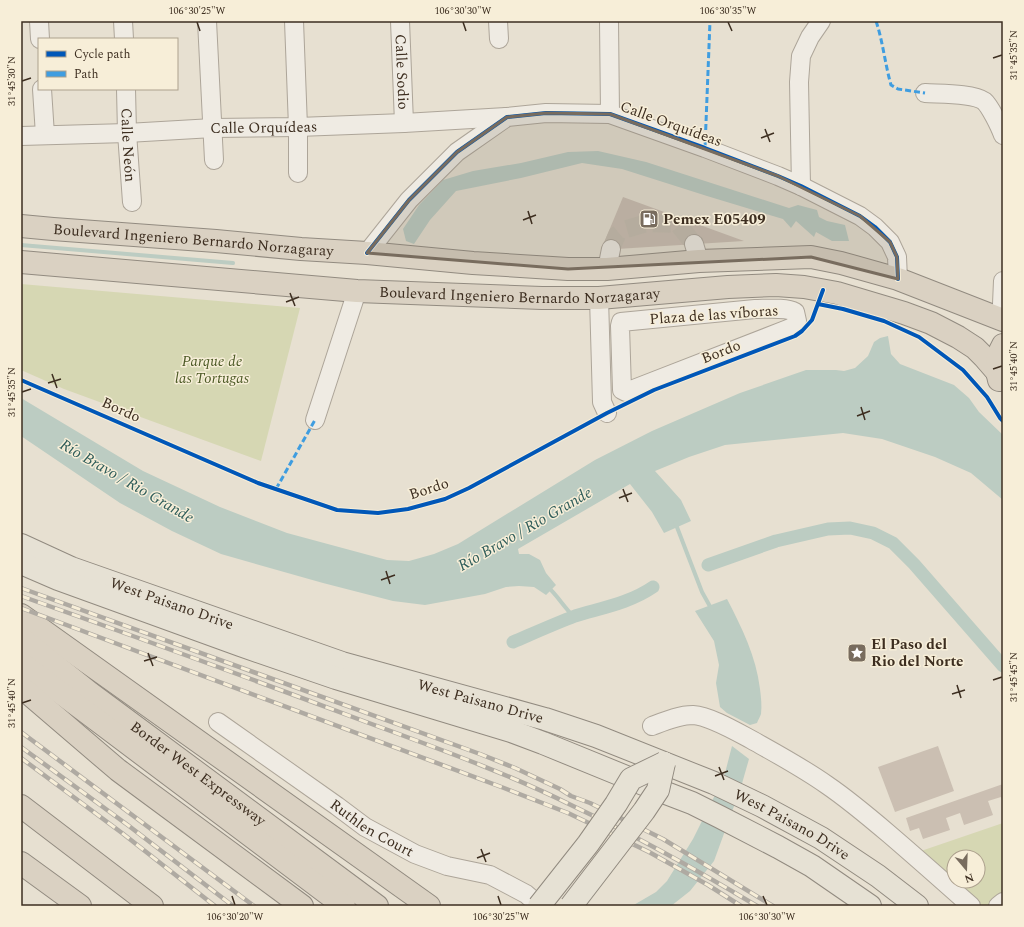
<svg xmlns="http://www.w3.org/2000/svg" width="1024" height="927" viewBox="0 0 1024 927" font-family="Spectral,serif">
<rect width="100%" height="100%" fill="#e7e0d1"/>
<g fill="#d6d7b3" fill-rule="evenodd">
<polygon points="21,284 300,308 261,461 64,389 21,370"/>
<path d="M 1003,823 L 1003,895 L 987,906 L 977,906 L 921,851 ZM 954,857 L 978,857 L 978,881 L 954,881 Z"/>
</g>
<g fill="#bcccc2">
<polygon points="598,151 646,162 789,208 798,205 817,210 819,217 827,221 845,225 849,241 832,241 816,232 814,237 796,221 791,228 783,219 707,196 622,169 582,163 521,178 456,191 430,220 414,244 406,241 403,229 419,205 443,180 473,171 521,163 568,152"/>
<polygon points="888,336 891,354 900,364 954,385 969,398 979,412 1003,435 1003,500 971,473 935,457 882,439 843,433 725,445 689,457 655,471 681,500 691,521 664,533 652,512 630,484 518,549 519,554 529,554 540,560 546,573 556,585 546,595 534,587 519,586 506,587 485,594 425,605 393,601 323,583 221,554 172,531 120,503 21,436 21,398 143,471 220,507 287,533 387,560 409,561 434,554 458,544 595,460 652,431 740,393 806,370 836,370 844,371 855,368 868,356 874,342 880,338"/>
<path d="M 727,599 C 742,628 756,656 760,689 C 761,697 762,706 761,714 C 760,717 758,720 757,723 L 750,725 L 727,713 L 720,707 L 716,683 L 719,665 L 714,641 L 695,611 Z"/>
<polygon points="732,746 749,759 741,787 714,861 690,891 671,906 632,906 656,892 667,881 693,839 724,777"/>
</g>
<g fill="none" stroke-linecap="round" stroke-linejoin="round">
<g stroke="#bcccc2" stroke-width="4">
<polyline points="21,245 233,263"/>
<polyline points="675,522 702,592 712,610"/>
<path d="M 547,586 C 557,595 564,607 574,617"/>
</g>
<g stroke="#bcccc2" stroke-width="13">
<polyline points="708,565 776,541 828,529 850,528 873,533 893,543 914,564 1003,666"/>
<path d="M 513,642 C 534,633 554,624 575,616 C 601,608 630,603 653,587"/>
</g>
</g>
<g fill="#cbbfb2">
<polygon points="623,197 744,241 601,250"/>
<polygon points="938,746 954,791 895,812 878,767"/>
<polygon points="1003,784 1003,803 1001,797 988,801 993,815 964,825 960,813 946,818 950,830 923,839 919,828 910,831 906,818"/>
</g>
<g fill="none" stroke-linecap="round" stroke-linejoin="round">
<polyline stroke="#c5bcae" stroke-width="18" stroke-dasharray="18 9" stroke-linecap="butt" points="611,249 617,235 623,230 647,223 678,224 694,244"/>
<g stroke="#ada599" stroke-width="20">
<g id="minor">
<polyline points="39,21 40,39"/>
<polyline points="123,21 124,39"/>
<polyline points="207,21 214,160"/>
<polyline points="294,21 298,127 298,173"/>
<path id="s1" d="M 400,21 L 404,123"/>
<polyline points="498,21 499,39"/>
<polyline points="609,21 610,114"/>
<polyline points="42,89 45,135"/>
<path id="s2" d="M 126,89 L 127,133 L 132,202"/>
<path d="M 925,93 C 939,94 973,93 984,101 C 990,106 1000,127 1003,135"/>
<path id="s3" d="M 21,136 L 127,133 L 213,128 L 298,127 L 404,123 L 506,117"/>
<polyline points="801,186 799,82 801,56 810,37 821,21"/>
<polyline points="694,244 699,261"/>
<polyline points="367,253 409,200 457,152 507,117 546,113 610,114 705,148 778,176 801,186 860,216 875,227 890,242 897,257 898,279"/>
<polyline points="607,269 611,249"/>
<polyline points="599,298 602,402 607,413"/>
<path d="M 755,309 C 766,309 786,307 795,312 L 797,321 L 793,327 L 626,392 L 622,390 L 620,326 L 621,322 Z"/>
<polyline points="999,319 1002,304 1003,281"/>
<polyline points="315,420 357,291"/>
<path id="s4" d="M 218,722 L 337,806 L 365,827 L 415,854 L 447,866 L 490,875 L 526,894 L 540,906"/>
<path d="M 652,726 C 665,721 679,715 693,715 C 710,716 737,732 752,740 C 777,754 803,768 827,785 C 849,800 869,817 889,834 C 917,858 944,882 971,906"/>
<polyline points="998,906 1003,902"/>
</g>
</g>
<g stroke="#928b80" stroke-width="24">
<g id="major">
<path id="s5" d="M 21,545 L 71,568 L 342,663 L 545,719 L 596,736 L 714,783 L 762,806 L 821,838 L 878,876 L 917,906"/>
<polyline points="21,563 58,579 240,645 336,678 511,731 543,743 658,790 692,803 720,817 778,847 812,866 870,906"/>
</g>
</g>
<g stroke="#928b80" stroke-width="24">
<g id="highway">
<path id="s6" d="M 21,226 L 53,229 L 216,241 L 301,249 L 367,253 L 473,263 L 568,269 L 607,269 L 699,261 L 811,257 L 841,263 L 898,279 L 1003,320"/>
<path id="s7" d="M 21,262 L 357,291 L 542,298 L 599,298 L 728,287 L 776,285 L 804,287 L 837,293 L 904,313 L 931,323 L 958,337 L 975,348 L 984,357 L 997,372"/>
<path d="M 999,380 C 995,367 996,357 1003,345"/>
<polyline points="21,615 429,906"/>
<path id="s8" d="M 21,638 L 90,693 L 377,906"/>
<polyline points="21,663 344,906"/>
<polyline points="21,687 118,770 302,906"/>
<polyline points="21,806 152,906"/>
<polyline points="21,863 80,906"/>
</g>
</g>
<use href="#minor" stroke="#efebe3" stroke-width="18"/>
<use href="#major" stroke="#e6e1d4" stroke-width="22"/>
<use href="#highway" stroke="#dad1c2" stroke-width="22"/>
<g stroke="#afaaa2" stroke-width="4.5">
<g id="rail">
<polyline points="21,588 480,754 515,768 560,789 571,796 590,803 663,839 773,906"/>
<path d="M 21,596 C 131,635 241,675 350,716 C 425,744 501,770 573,806 C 636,836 697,870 757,906"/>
<polyline points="21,608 504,788 568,813 649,852 708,885 741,906"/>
<polyline points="21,732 254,906"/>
<polyline points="21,747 129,826 233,906"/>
<polyline points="21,758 122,833 215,906"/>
</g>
</g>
<use href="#rail" stroke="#f7eed8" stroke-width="3" stroke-dasharray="9" stroke-linecap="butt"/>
<g stroke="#928b80" stroke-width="24" stroke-linecap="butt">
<g id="major-bridge">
<polyline points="539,906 588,844 616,804 631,779 664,763"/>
<polyline points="571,906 644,811 658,790 664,763"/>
</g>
</g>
<use href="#major-bridge" stroke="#e6e1d4" stroke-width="22"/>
<g stroke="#3f9de0" stroke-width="3" stroke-dasharray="6 3" stroke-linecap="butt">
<path d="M 876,21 C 883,42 885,64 891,85 L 898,89 L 925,93"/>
<polyline points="705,148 710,21"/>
<polyline points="276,489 315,420"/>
</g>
<g stroke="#f7eed8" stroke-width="6">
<g id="cycleway">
<polyline points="367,253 409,200 457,152 507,117 546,113 610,114 705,148 778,176 801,186 860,216 875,227 890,242 897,257 898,279"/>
<polyline points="818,304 843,309 884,321 919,337 963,370 987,397 1000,418 1003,421"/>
<polyline points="21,380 258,483 337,510 378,513 408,509 445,499 469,488 607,413 654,390 795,336 802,331 812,320 823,290"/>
</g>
</g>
<use href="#cycleway" stroke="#0057b8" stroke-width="4"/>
</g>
<path fill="#786c5e" fill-opacity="0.2" stroke="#786c5e" stroke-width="3" stroke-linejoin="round" d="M 546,113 L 610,114 L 778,176 L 860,216 L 890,242 L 897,257 L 898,279 L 811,257 L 568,269 L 367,253 L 409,200 L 457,152 L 507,117 Z"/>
<path fill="none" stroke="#3d2e20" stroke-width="1.5" d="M 197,22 L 200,31M 463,22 L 466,31M 728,22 L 732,31M 993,58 L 1002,55M 22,81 L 31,78M 765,129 L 770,142M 761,138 L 774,133M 528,211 L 532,224M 523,220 L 536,215M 290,293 L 295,306M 286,302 L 299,297M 993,369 L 1002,366M 52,374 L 57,388M 48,383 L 61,379M 22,392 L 31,389M 861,407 L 865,420M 857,416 L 870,411M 623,489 L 628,502M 619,498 L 632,493M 386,571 L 390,584M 381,580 L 395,575M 148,653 L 153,666M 144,661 L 157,657M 993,680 L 1002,677M 957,685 L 961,698M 952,694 L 965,690M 22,703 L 31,700M 719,767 L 724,780M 715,776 L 728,771M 481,849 L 486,862M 477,858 L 490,853M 232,896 L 235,905M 498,896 L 501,905M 763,896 L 767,905"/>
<defs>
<g id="fuel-square" transform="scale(1)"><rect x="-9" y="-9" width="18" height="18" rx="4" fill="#786c5e" stroke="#f7eed8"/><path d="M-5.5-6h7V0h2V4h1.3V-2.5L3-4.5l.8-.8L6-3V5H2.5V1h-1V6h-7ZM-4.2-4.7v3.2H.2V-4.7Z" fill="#fff"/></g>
<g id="sight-square" transform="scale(1)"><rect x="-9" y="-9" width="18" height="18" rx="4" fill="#786c5e" stroke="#f7eed8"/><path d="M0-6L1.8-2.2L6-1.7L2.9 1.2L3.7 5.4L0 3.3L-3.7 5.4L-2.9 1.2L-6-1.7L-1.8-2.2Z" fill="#fff"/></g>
</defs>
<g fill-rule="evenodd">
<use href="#fuel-square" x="649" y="219"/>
<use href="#sight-square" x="857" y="653"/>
</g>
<g text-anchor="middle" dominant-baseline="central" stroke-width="3" stroke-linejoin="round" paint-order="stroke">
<g font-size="15" fill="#3d2e20" stroke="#f7eed8">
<text stroke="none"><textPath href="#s1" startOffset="51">Calle Sodio</textPath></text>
<text transform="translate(671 124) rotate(20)">Calle Orquídeas</text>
<text stroke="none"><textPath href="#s3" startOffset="243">Calle Orquídeas</textPath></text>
<text stroke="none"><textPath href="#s2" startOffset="56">Calle Neón</textPath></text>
<text stroke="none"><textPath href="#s6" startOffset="173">Boulevard Ingeniero Bernardo Norzagaray</textPath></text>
<text stroke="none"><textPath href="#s7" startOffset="500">Boulevard Ingeniero Bernardo Norzagaray</textPath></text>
<text transform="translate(714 315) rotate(-4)">Plaza de las víboras</text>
<text transform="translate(721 352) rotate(-21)">Bordo</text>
<text transform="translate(121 410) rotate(24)">Bordo</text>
<text transform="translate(429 489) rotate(-18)">Bordo</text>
<text stroke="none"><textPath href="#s5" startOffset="162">West Paisano Drive</textPath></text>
<text stroke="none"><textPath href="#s5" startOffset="486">West Paisano Drive</textPath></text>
<text stroke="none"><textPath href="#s8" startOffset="223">Border West Expressway</textPath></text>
<text stroke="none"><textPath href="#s5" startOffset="822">West Paisano Drive</textPath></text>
<text stroke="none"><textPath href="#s4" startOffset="187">Ruthlen Court</textPath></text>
</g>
<g font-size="15" font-weight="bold" fill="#3d2e20" stroke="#f7eed8" text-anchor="start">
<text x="663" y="219">Pemex E05409</text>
<text x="871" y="644">El Paso del<tspan x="871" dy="17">Rio del Norte</tspan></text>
</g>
<g font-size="15" font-style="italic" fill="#4d5a26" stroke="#f7eed8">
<text x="212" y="361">Parque de<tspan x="212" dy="17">las Tortugas</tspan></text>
</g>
<g font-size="16" font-style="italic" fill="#2f5d5a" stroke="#f7eed8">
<text transform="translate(127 481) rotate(30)">Río Bravo / Rio Grande</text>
<text transform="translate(525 529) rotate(-30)">Río Bravo / Rio Grande</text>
</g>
</g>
<rect width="1024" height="927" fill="none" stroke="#f7eed8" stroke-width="44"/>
<rect x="38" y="38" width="140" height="52" fill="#f7eed8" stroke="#ada18e"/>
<rect x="46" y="51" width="20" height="6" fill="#0057b8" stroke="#ada18e"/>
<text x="74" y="58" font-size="12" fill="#3d2e20">Cycle path</text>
<rect x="46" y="71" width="20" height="6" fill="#3f9de0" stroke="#ada18e"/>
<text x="74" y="78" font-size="12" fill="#3d2e20">Path</text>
<g transform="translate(966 869) rotate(161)"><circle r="19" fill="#f7eed8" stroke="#ada18e"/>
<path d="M0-3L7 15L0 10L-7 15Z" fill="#786c5e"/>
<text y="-6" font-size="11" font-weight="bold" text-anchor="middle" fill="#3d2e20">N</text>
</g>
<rect x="22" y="22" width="980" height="883" fill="none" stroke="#3d2e20" stroke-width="1.5"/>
<g font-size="10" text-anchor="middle" fill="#3d2e20">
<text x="197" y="14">106°30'25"W</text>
<text x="463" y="14">106°30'30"W</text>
<text x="728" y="14">106°30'35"W</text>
<text transform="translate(1013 55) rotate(-90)" y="4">31°45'35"N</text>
<text transform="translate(11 81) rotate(-90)" y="4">31°45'30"N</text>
<text transform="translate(1013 366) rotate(-90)" y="4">31°45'40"N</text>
<text transform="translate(11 392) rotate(-90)" y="4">31°45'35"N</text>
<text transform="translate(1013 677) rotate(-90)" y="4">31°45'45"N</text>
<text transform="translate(11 703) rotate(-90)" y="4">31°45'40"N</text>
<text x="235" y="920">106°30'20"W</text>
<text x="501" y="920">106°30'25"W</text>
<text x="767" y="920">106°30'30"W</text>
</g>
</svg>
